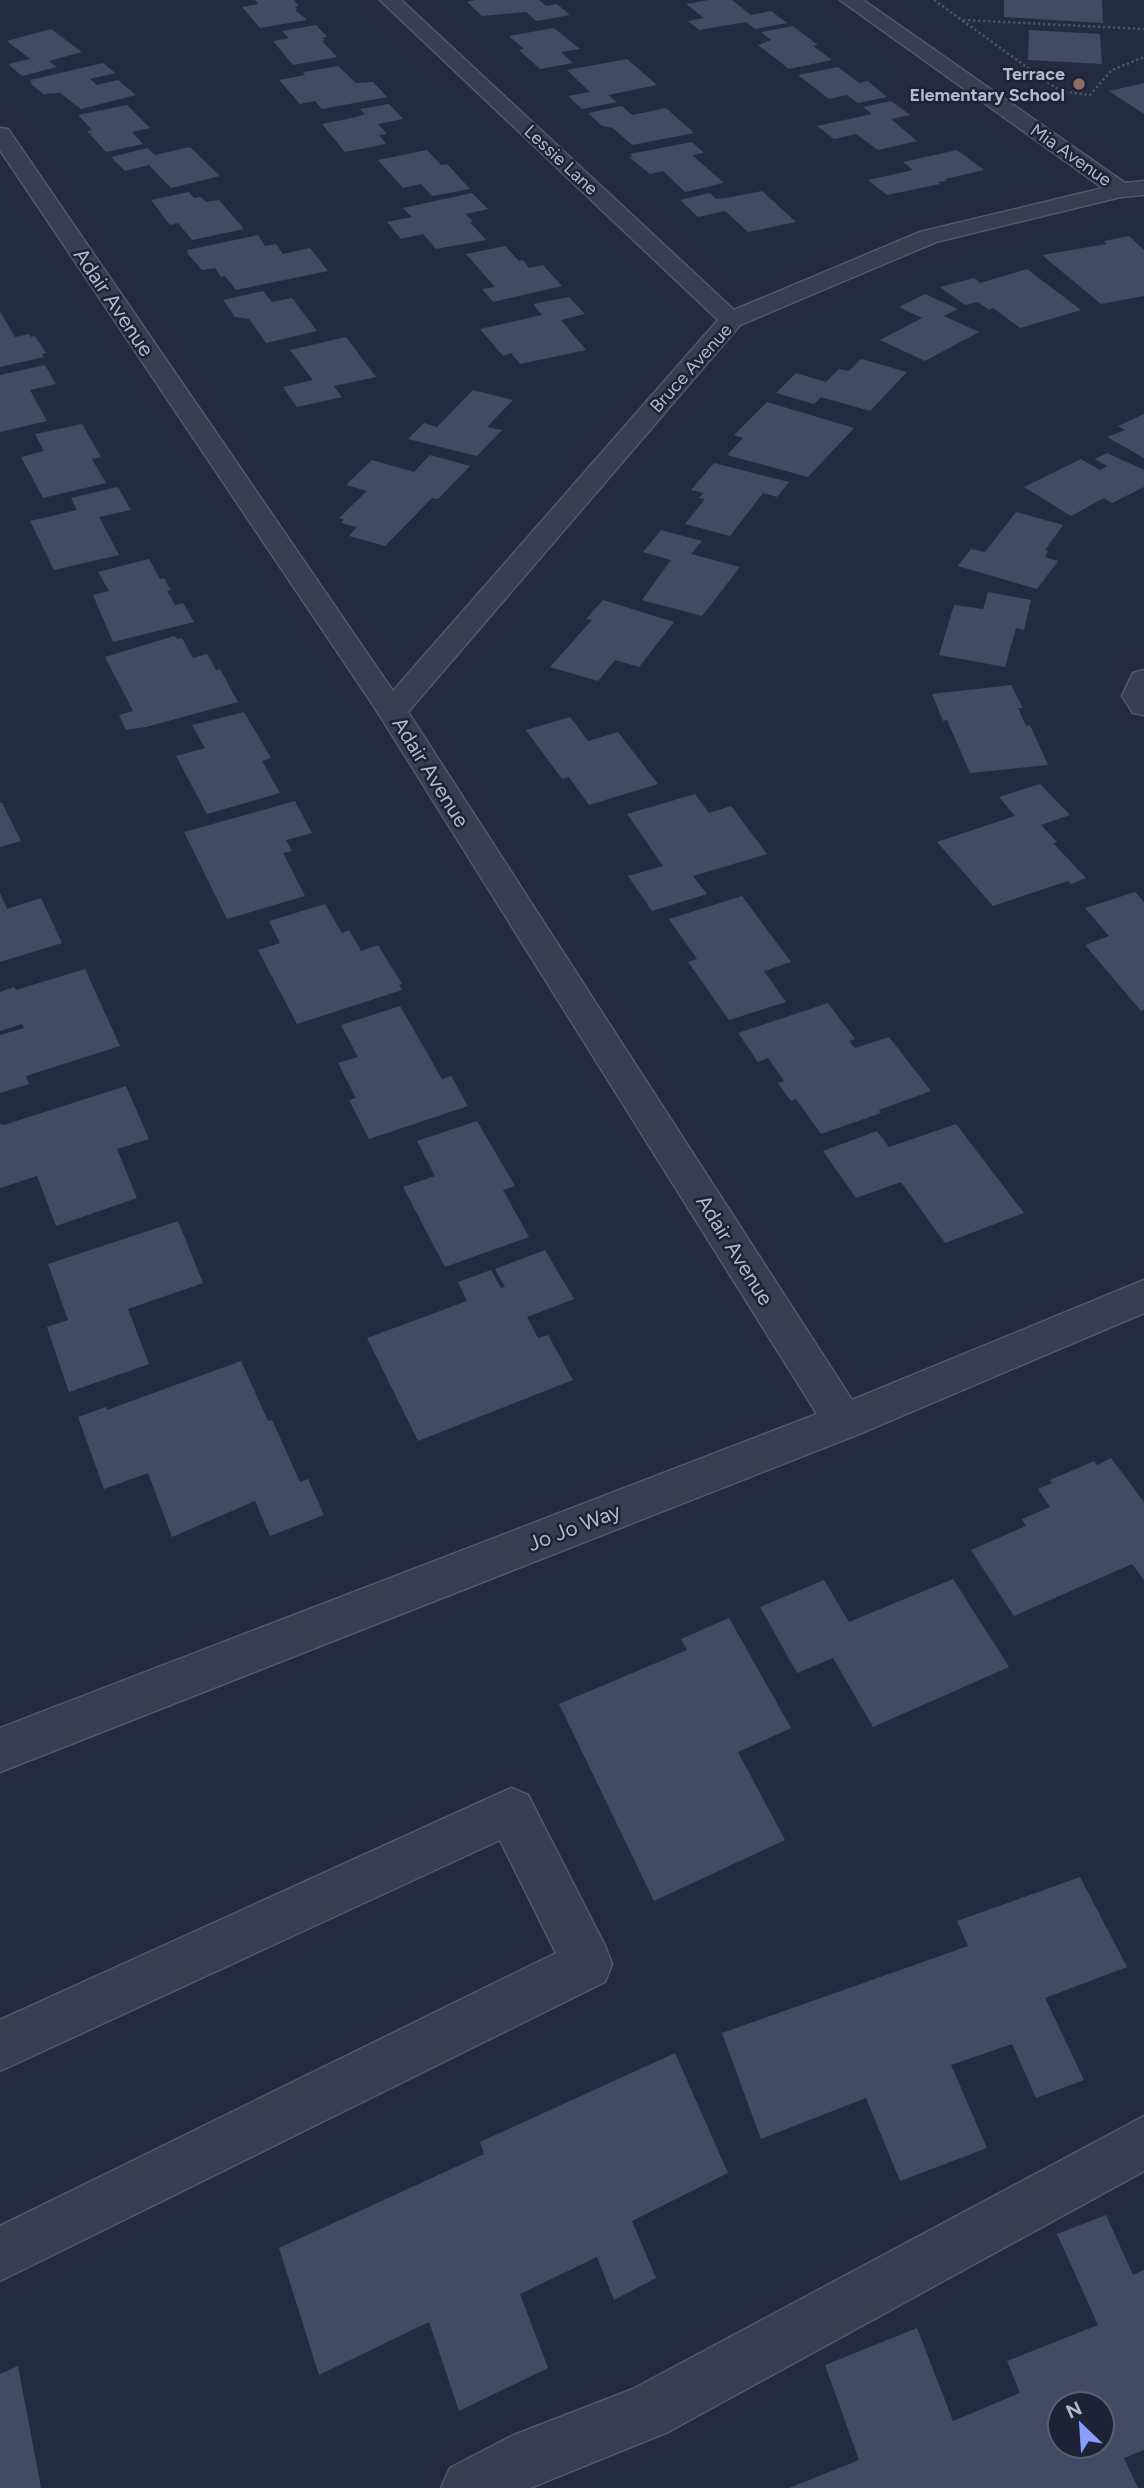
<svg xmlns="http://www.w3.org/2000/svg" width="1144" height="2488" viewBox="0 0 1144 2488" font-family="Figtree,sans-serif">
<rect width="100%" height="100%" fill="#242b41"/>
<g fill="#434a63" fill-rule="evenodd">
<polygon points="255,0 294,0 299,6 295,7 297,9 295,10 307,20 260,28 242,7 258,4"/>
<polygon points="476,0 539,0 546,6 557,4 570,15 536,21 526,12 482,16 467,2"/>
<polygon points="708,0 732,0 751,15 771,11 787,23 755,29 746,22 699,30 688,21 704,18 686,4"/>
<polygon points="1004,0 1102,0 1103,23 1004,17"/>
<polygon points="316,25 327,37 322,38 325,40 322,41 337,57 293,65 273,41 289,38 282,31"/>
<polygon points="793,26 818,45 813,46 832,60 789,69 758,45 771,40 761,32"/>
<polygon points="554,28 580,49 561,52 573,63 540,69 519,50 524,49 509,36"/>
<polygon points="51,29 82,52 49,61 57,67 22,76 8,64 30,59 7,41"/>
<polygon points="1029,30 1100,34 1102,64 1028,60"/>
<polygon points="627,59 657,85 608,95 617,102 582,109 568,96 590,92 567,70"/>
<polygon points="103,63 115,73 90,79 97,85 118,80 136,95 81,109 60,93 43,94 30,83 32,82 30,80"/>
<polygon points="338,66 356,83 373,82 387,97 322,109 315,101 300,104 279,80 305,75 303,72"/>
<polygon points="838,67 859,83 868,81 887,97 858,103 847,95 829,99 798,75"/>
<polygon points="1144,83 1144,114 1109,91"/>
<polygon points="891,101 910,115 891,119 917,141 878,150 856,134 834,139 817,126 872,114 863,107"/>
<polygon points="389,104 403,119 378,124 387,134 379,135 386,144 345,152 322,124 356,117 365,114 360,109"/>
<polygon points="127,105 150,128 132,132 143,144 106,152 87,131 92,130 78,115"/>
<polygon points="622,106 632,115 666,108 694,133 632,145 613,128 602,126 588,113"/>
<polygon points="692,142 704,153 692,155 724,183 685,192 663,171 650,174 629,157 633,157 630,154"/>
<polygon points="190,147 220,176 171,188 149,165 125,171 111,157 147,148 155,155"/>
<polygon points="427,150 441,165 447,164 470,189 432,196 421,184 403,188 378,160"/>
<polygon points="957,150 984,170 945,179 947,181 938,182 940,184 887,195 868,180 913,170 903,162"/>
<polygon points="762,191 796,222 748,232 725,211 698,217 680,200 710,193 716,199 726,198"/>
<polygon points="189,192 194,198 201,197 206,202 219,200 244,229 192,240 178,223 170,225 151,200"/>
<polygon points="472,193 488,209 466,214 473,222 470,222 486,240 436,249 423,234 401,239 387,222 412,217 403,208"/>
<polygon points="258,235 265,246 276,244 283,254 310,248 328,271 236,290 225,276 221,277 215,268 202,270 188,254 187,250"/>
<polygon points="1129,236 1144,250 1144,296 1101,304 1042,255 1107,244 1104,241"/>
<polygon points="505,246 519,261 523,260 529,268 543,265 562,286 493,302 482,289 495,287 466,254"/>
<polygon points="1027,269 1081,310 1020,328 993,308 989,310 978,302 965,305 940,287 974,278 980,283"/>
<polygon points="263,291 272,302 292,298 317,331 266,343 249,319 235,317 223,300"/>
<polygon points="925,294 958,309 944,316 979,332 925,361 880,340 922,318 899,307"/>
<polygon points="569,297 585,314 561,320 586,350 520,364 511,353 503,356 480,329 542,315 533,304"/>
<polygon points="0,312 15,337 29,334 31,337 35,336 46,353 42,354 44,357 0,367"/>
<polygon points="346,337 376,377 334,386 342,397 297,407 283,387 313,380 290,350"/>
<polygon points="861,359 907,372 870,411 821,397 814,404 776,393 796,373 826,382 839,369 849,371"/>
<polygon points="45,365 56,384 30,390 47,421 0,432 0,375"/>
<polygon points="473,390 513,400 487,427 502,430 477,456 408,439 424,423 437,427"/>
<polygon points="767,402 854,428 808,477 727,455 743,438 734,435"/>
<polygon points="1144,414 1144,458 1107,437 1125,430 1118,426"/>
<polygon points="82,424 101,457 92,459 106,483 43,498 21,457 44,451 35,434"/>
<polygon points="1107,453 1144,470 1144,487 1112,503 1104,498 1071,516 1024,487 1081,459 1100,470 1107,466 1095,459"/>
<polygon points="430,455 470,466 438,499 432,498 385,546 349,536 357,527 341,523 344,519 339,518 367,491 346,485 372,460 414,472"/>
<polygon points="714,463 789,482 777,497 763,493 730,536 685,524 705,499 699,498 703,493 691,490"/>
<polygon points="118,487 131,510 99,517 119,555 54,570 30,521 77,510 71,498"/>
<polygon points="1016,512 1063,525 1045,550 1048,551 1045,557 1058,561 1037,589 958,566 971,549 985,552"/>
<polygon points="661,530 702,541 691,554 740,567 702,616 642,600 671,560 643,552"/>
<polygon points="149,559 160,579 164,578 171,590 167,591 175,605 183,603 194,622 113,642 93,595 109,591 98,572"/>
<polygon points="988,592 1031,600 1024,630 1016,628 1005,667 939,655 954,605 983,609"/>
<polygon points="603,600 674,622 639,667 615,660 598,681 550,667 592,620 586,619"/>
<polygon points="174,636 178,639 182,638 193,658 207,654 216,670 220,669 238,702 146,727 126,730 119,715 133,711 105,657"/>
<polygon points="1011,685 1023,708 1018,708 1026,726 1030,725 1048,765 970,773 947,720 943,721 932,694"/>
<polygon points="244,712 271,758 262,761 280,793 207,814 176,756 205,748 192,725"/>
<polygon points="570,717 588,741 618,732 658,784 589,805 569,777 562,779 526,730"/>
<polygon points="1040,784 1070,815 1041,825 1057,842 1053,843 1086,878 1071,884 1068,881 993,906 937,842 1015,816 999,797"/>
<polygon points="695,794 709,813 731,806 767,854 693,876 707,894 652,911 628,876 663,866 627,814"/>
<polygon points="295,801 312,833 286,840 292,851 283,853 305,896 227,919 184,832"/>
<polygon points="0,803 2,803 21,841 0,847"/>
<polygon points="1135,892 1144,902 1144,1010 1141,1011 1085,945 1109,936 1085,908"/>
<polygon points="0,893 7,909 41,898 62,943 0,962"/>
<polygon points="742,896 791,962 764,971 786,1002 729,1020 688,962 697,959 669,919"/>
<polygon points="325,904 342,933 349,930 361,951 378,945 402,984 399,985 402,990 297,1024 258,950 280,943 269,921"/>
<polygon points="85,969 120,1046 26,1076 29,1084 0,1093 0,1035 24,1028 22,1024 0,1031 0,992 14,987 16,990"/>
<polygon points="828,1003 855,1039 849,1041 855,1048 889,1037 931,1091 879,1110 881,1113 821,1134 796,1099 791,1101 778,1083 784,1081 768,1058 758,1062 738,1033"/>
<polygon points="400,1006 442,1079 451,1076 468,1106 369,1139 349,1100 356,1098 338,1063 358,1057 341,1025"/>
<polygon points="126,1086 149,1139 117,1149 137,1198 56,1226 37,1176 0,1188 0,1124 4,1125"/>
<polygon points="477,1121 515,1186 503,1190 529,1237 445,1267 403,1187 435,1176 417,1141"/>
<polygon points="956,1124 1024,1213 945,1243 901,1182 856,1198 823,1151 877,1131 889,1147"/>
<polygon points="178,1221 203,1283 128,1309 149,1364 69,1392 47,1327 68,1320 48,1264"/>
<polygon points="545,1250 574,1299 527,1317 538,1338 548,1335 573,1380 418,1441 367,1338 467,1301 458,1282 491,1270 501,1288 505,1287 495,1269"/>
<polygon points="241,1361 268,1421 272,1420 300,1482 308,1479 324,1515 270,1536 255,1501 172,1537 148,1473 104,1489 78,1417 106,1407 107,1410"/>
<polygon points="1111,1458 1144,1502 1144,1580 1132,1564 1014,1616 971,1550 1026,1526 1022,1519 1050,1507 1038,1489 1052,1483 1050,1480 1094,1461 1097,1465"/>
<polygon points="953,1579 1009,1667 873,1727 833,1658 797,1673 760,1607 824,1580 849,1622"/>
<polygon points="729,1618 791,1728 738,1752 785,1840 654,1901 559,1704 687,1650 681,1639"/>
<polygon points="1080,1877 1127,1967 1045,1998 1084,2080 1036,2098 1012,2044 951,2065 987,2148 900,2181 866,2098 761,2139 722,2033 968,1946 957,1921"/>
<polygon points="675,2053 728,2173 632,2221 656,2278 614,2300 597,2257 520,2294 548,2368 459,2411 429,2322 319,2375 279,2248 484,2154 480,2142"/>
<path d="M 1106,2215 L 1133,2275 L 1144,2270 L 1144,2450 L 1124,2458 L 1138,2488 L 789,2488 L 859,2460 L 825,2365 L 917,2328 L 953,2421 L 1020,2393 L 1007,2361 L 1098,2325 L 1057,2234 ZM 1060,2404 L 1102,2404 L 1102,2446 L 1060,2446 Z"/>
<polygon points="18,2366 41,2488 0,2488 0,2374"/>
</g>
<g fill="none" stroke-linecap="round" stroke-linejoin="round">
<g stroke="#53586b" stroke-width="3">
<g id="lane">
<polygon points="511,1788 528,1795 605,1946 612,1964 605,1982 0,2281 0,2226 556,1953 500,1840 0,2071 0,2020"/>
<polygon points="1144,2116 1144,2171 668,2432 530,2488 441,2488 450,2468 514,2435 633,2389"/>
</g>
</g>
<g stroke="#53586b" stroke-width="3">
<g id="street">
<polygon points="380,0 401,0 734,310 920,232 1103,188 840,0 863,0 1125,183 1144,181 1144,195 1121,197 936,242 740,325 408,712 852,1400 1144,1280 1144,1313 859,1434 0,1772 0,1728 817,1414 377,711 0,150 0,128 8,129 393,691 718,320"/>
<polygon points="1144,670 1144,715 1133,713 1122,696 1133,673"/>
</g>
</g>
<g stroke="#44565f" stroke-width="2.5" stroke-dasharray="2.5 2.5" stroke-linecap="butt">
<polyline points="934,0 1060,91 1090,95 1112,70 1144,57"/>
<polyline points="963,20 1144,29"/>
</g>
<use href="#lane" fill="#383d51" fill-rule="evenodd"/>
<use href="#street" fill="#383d51" fill-rule="evenodd"/>
</g>
<circle fill="#8d6e63" stroke="#1d2236" stroke-width="2.5" cx="1079" cy="84" r="7"/>
<g text-anchor="middle" dominant-baseline="central" stroke-width="5" stroke-linejoin="round" paint-order="stroke">
<g font-size="18" font-weight="bold" fill="#b5b9cb" stroke="#1d2236" text-anchor="end">
<text x="1065" y="74">Terrace<tspan x="1065" dy="21">Elementary School</tspan></text>
</g>
<g font-size="18" fill="#b5b9cb" stroke="#1d2236">
<text transform="translate(1071 155) rotate(35)">Mia Avenue</text>
<text transform="translate(561 160) rotate(43)">Lessie Lane</text>
<text transform="translate(691 368) rotate(-48)">Bruce Avenue</text>
</g>
<g font-size="21" fill="#b5b9cb" stroke="#1d2236">
<text transform="translate(114 302) rotate(56)">Adair Avenue</text>
<text transform="translate(431 772) rotate(58)">Adair Avenue</text>
<text transform="translate(735 1250) rotate(58)">Adair Avenue</text>
<text transform="translate(574 1527) rotate(-21)">Jo Jo Way</text>
</g>
</g>
<g transform="translate(1081 2425) rotate(335)"><circle r="33" fill="#1d2236" stroke="#5a5e72" stroke-width="2"/>
<path d="M0-5L12 26L0 18L-12 26Z" fill="#889efd"/>
<text y="-10" font-size="19" font-weight="bold" text-anchor="middle" fill="#b5b9cb">N</text>
</g>
</svg>
